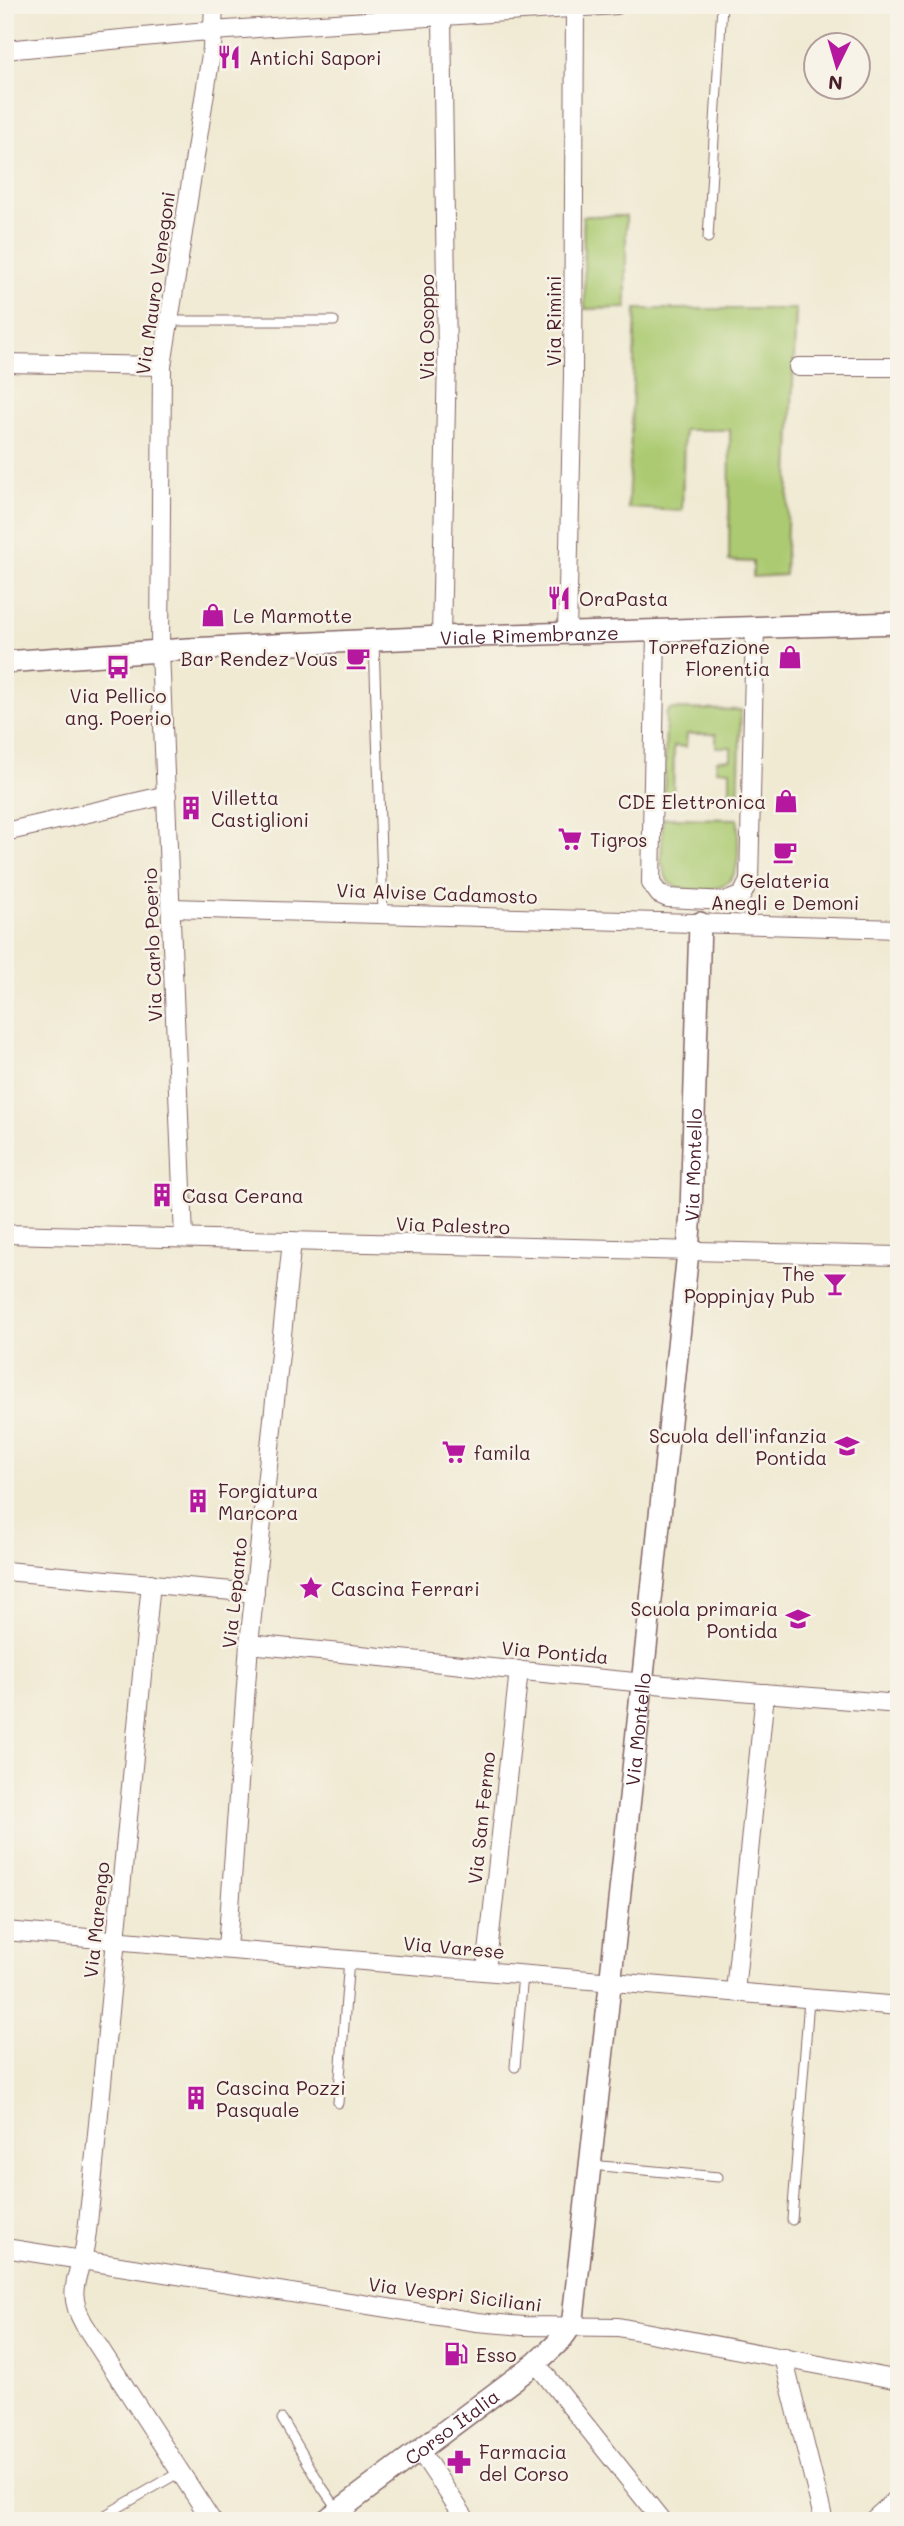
<svg xmlns="http://www.w3.org/2000/svg" width="904" height="2526" viewBox="0 0 904 2526" font-family="Mali,sans-serif">
<rect width="100%" height="100%" fill="#f7f3e8"/>
<filter id="ink" filterUnits="userSpaceOnUse"><feTurbulence type="fractalNoise" baseFrequency=".0143" numOctaves="2"/><feDisplacementMap in="SourceGraphic" scale="14" xChannelSelector="R" yChannelSelector="G"/><feConvolveMatrix kernelMatrix="1 2 1 2 8 2 1 2 1" color-interpolation-filters="sRGB"/></filter>
<filter id="wash" filterUnits="userSpaceOnUse"><feTurbulence type="fractalNoise" baseFrequency=".00686" numOctaves="4" result="noise"/><feDisplacementMap in="SourceGraphic" scale="28" xChannelSelector="R" yChannelSelector="G"/><feGaussianBlur stdDeviation="1.57" result="paint"/><feColorMatrix in="noise" values="0 0 0 0 0 0 0 0 0 0 0 0 0 0 0 0 0 1.4 0 .05"/><feComposite in="paint" operator="in"/></filter>
<g filter="url(#wash)">
<rect width="100%" height="100%" fill="#f0ead3"/>
<g fill="#abca71" stroke="#7a744e" stroke-width="2">
<polygon points="583,216 626,216 626,308 585,309"/>
<polygon points="636,309 796,309 785,575 753,577 753,562 729,561 730,430 684,430 682,511 628,508"/>
<polygon points="670,709 741,710 738,805 730,804 730,770 716,770 717,760 731,759 731,747 716,747 716,734 687,734 686,747 674,746 673,803 664,803 666,714"/>
<path d="M 663,818 L 738,819 C 737,853 747,891 700,890 C 688,889 678,890 668,882 L 661,862 Z"/>
</g>
</g>
<g filter="url(#ink)">
<g fill="none" stroke-linecap="round" stroke-linejoin="round">
<g stroke="#846666" stroke-width="11">
<g id="service">
<polyline points="708,238 722,5"/>
<polyline points="168,321 334,321"/>
<polyline points="374,642 383,913"/>
<polyline points="515,2067 523,1974"/>
<polyline points="338,2103 349,1959"/>
<polyline points="591,2165 718,2177"/>
<polyline points="792,2220 809,1999"/>
<polyline points="282,2419 322,2487 338,2510"/>
<polyline points="95,2521 180,2472"/>
</g>
</g>
<g stroke="#846666" stroke-width="20">
<g id="minor">
<polyline points="5,50 196,32 617,5"/>
<polyline points="5,363 162,366"/>
<polyline points="798,367 899,367"/>
<polyline points="656,632 651,883 659,894 668,898 727,901 742,895 749,881 755,627"/>
<polyline points="567,633 573,376 575,8"/>
<polyline points="441,637 447,356 442,17"/>
<polyline points="5,832 167,795"/>
<polyline points="172,908 899,929"/>
<polyline points="5,1234 899,1256"/>
<polyline points="184,1238 160,651 162,366 212,48 214,5"/>
<polyline points="5,1571 255,1593"/>
<path d="M 151,1583 L 91,2195 C 89,2211 88,2228 85,2245 C 79,2278 65,2291 84,2324 L 212,2521"/>
<polyline points="249,1644 665,1685 899,1704"/>
<polyline points="5,1931 899,2006"/>
<polyline points="227,1949 249,1644 292,1241"/>
<polyline points="486,1971 519,1670"/>
<polyline points="735,1992 765,1693"/>
<polyline points="5,2248 477,2322 524,2326 618,2327 899,2380"/>
<polyline points="783,2357 824,2521"/>
<polyline points="536,2363 662,2521"/>
<polyline points="420,2451 467,2521"/>
<polyline points="872,2521 899,2497"/>
</g>
</g>
<g stroke="#846666" stroke-width="24">
<g id="tertiary">
<path id="s1" d="M 5,662 L 188,649 L 441,637 L 899,623"/>
<path id="s2" d="M 325,2521 L 536,2363 C 550,2349 568,2338 573,2318 L 607,2014 L 688,1252 L 691,1212 L 700,923"/>
</g>
</g>
<use href="#service" stroke="#fff" stroke-width="9"/>
<use href="#minor" stroke="#fff" stroke-width="18"/>
<use href="#tertiary" stroke="#fff" stroke-width="21"/>
</g>
</g>
<defs>
<g id="restaurant-bare" transform="scale(1.89)"><path d="M-5-6h1v4h1v-4h1v4h1v-4h1v5L-1.5 .5V6h-2V.5L-5-1ZM5-6V6H3V1.5H1.5Q1.5-4 5-6Z" fill="#b5179e" stroke="#f7f3e8" stroke-width="2.5" paint-order="stroke"/></g>
<g id="shop-bare" transform="scale(1.89)"><path d="M-5-2.5h2.3a2.7 3.5 0 0 1 5.4 0H5L5.5 6h-11ZM-1.5-2.5h3a1.5 2.3 0 0 0-3 0Z" fill="#b5179e" stroke="#f7f3e8" stroke-width="2.5" paint-order="stroke"/></g>
<g id="cafe-bare" transform="scale(1.89)"><path d="M-5.5-4.5H6V0H3Q3 3.5 0 3.5H-2.5Q-5.5 3.5-5.5 0ZM3-3.2v2h1.7v-2ZM-6 4.5H4V6H-6Z" fill="#b5179e" stroke="#f7f3e8" stroke-width="2.5" paint-order="stroke"/></g>
<g id="bus-bare" transform="scale(1.89)"><path d="M-5-6H5V4H4V6H2V4H-2V6H-4V4H-5ZM-3.5-4V0h7V-4ZM-3.5 1.2v1.5H-2V1.2ZM2 1.2v1.5H3.5V1.2Z" fill="#b5179e" stroke="#f7f3e8" stroke-width="2.5" paint-order="stroke"/></g>
<g id="building-bare" transform="scale(1.89)"><path d="M-4-6H4V6H1V3H-1V6H-4ZM-2.5-4.3h1.7v1.8h-1.7ZM.8-4.3h1.7v1.8H.8ZM-2.5-1h1.7V.8h-1.7ZM.8-1h1.7V.8H.8Z" fill="#b5179e" stroke="#f7f3e8" stroke-width="2.5" paint-order="stroke"/></g>
<g id="supermarket-bare" transform="scale(1.89)"><path d="M-6-5.5h2.5l.6 2H6L4.5 2H-2.5L-4.4-4H-6ZM-1.5 3.2a1.3 1.3 0 1 0 .1 0ZM3 3.2a1.3 1.3 0 1 0 .1 0Z" fill="#b5179e" stroke="#f7f3e8" stroke-width="2.5" paint-order="stroke"/></g>
<g id="bar-bare" transform="scale(1.89)"><path d="M-6-5H6L.8 .8V4.5H3.5V6h-7V4.5H-.8V.8Z" fill="#b5179e" stroke="#f7f3e8" stroke-width="2.5" paint-order="stroke"/></g>
<g id="school-bare" transform="scale(1.89)"><path d="M0-5L7-2L0 1L-7-2ZM-4 1L0 2.5L4 1V4Q0 6-4 4Z" fill="#b5179e" stroke="#f7f3e8" stroke-width="2.5" paint-order="stroke"/></g>
<g id="sight-bare" transform="scale(1.89)"><path d="M0-6L1.8-2.2L6-1.7L2.9 1.2L3.7 5.4L0 3.3L-3.7 5.4L-2.9 1.2L-6-1.7L-1.8-2.2Z" fill="#b5179e" stroke="#f7f3e8" stroke-width="2.5" paint-order="stroke"/></g>
<g id="fuel-bare" transform="scale(1.89)"><path d="M-5.5-6h7V0h2V4h1.3V-2.5L3-4.5l.8-.8L6-3V5H2.5V1h-1V6h-7ZM-4.2-4.7v3.2H.2V-4.7Z" fill="#b5179e" stroke="#f7f3e8" stroke-width="2.5" paint-order="stroke"/></g>
<g id="pharmacy-bare" transform="scale(1.89)"><path d="M-2-6h4v4h4v4h-4v4h-4v-4h-4v-4h4Z" fill="#b5179e" stroke="#f7f3e8" stroke-width="2.5" paint-order="stroke"/></g>
</defs>
<g fill-rule="evenodd">
<use href="#restaurant-bare" x="229" y="57"/>
<use href="#restaurant-bare" x="559" y="598"/>
<use href="#shop-bare" x="213" y="615"/>
<use href="#shop-bare" x="790" y="657"/>
<use href="#cafe-bare" x="358" y="658"/>
<use href="#bus-bare" x="118" y="667"/>
<use href="#shop-bare" x="786" y="801"/>
<use href="#building-bare" x="191" y="808"/>
<use href="#supermarket-bare" x="570" y="839"/>
<use href="#cafe-bare" x="785" y="852"/>
<use href="#building-bare" x="162" y="1195"/>
<use href="#bar-bare" x="835" y="1284"/>
<use href="#school-bare" x="847" y="1446"/>
<use href="#supermarket-bare" x="454" y="1452"/>
<use href="#building-bare" x="198" y="1501"/>
<use href="#sight-bare" x="311" y="1588"/>
<use href="#school-bare" x="798" y="1619"/>
<use href="#building-bare" x="196" y="2098"/>
<use href="#fuel-bare" x="456" y="2354"/>
<use href="#pharmacy-bare" x="459" y="2462"/>
</g>
<g text-anchor="middle" dominant-baseline="central" stroke-width="5" stroke-linejoin="round" paint-order="stroke">
<g font-size="19" fill="#4a1f2b" stroke="#f7f3e8" text-anchor="start">
<text x="249" y="57">Antichi Sapori</text>
<text x="579" y="598">OraPasta</text>
<text x="233" y="615">Le Marmotte</text>
<text x="770" y="646" text-anchor="end">Torrefazione<tspan x="770" dy="22">Florentia</tspan></text>
<text x="338" y="658" text-anchor="end">Bar Rendez Vous</text>
<text x="118" y="695" text-anchor="middle">Via Pellico<tspan x="118" dy="22">ang. Poerio</tspan></text>
<text x="211" y="797">Villetta<tspan x="211" dy="22">Castiglioni</tspan></text>
<text x="766" y="801" text-anchor="end">CDE Elettronica</text>
<text x="590" y="839">Tigros</text>
<text x="785" y="880" text-anchor="middle">Gelateria<tspan x="785" dy="22">Anegli e Demoni</tspan></text>
<text x="182" y="1195">Casa Cerana</text>
<text x="815" y="1273" text-anchor="end">The<tspan x="815" dy="22">Poppinjay Pub</tspan></text>
<text x="827" y="1435" text-anchor="end">Scuola dell'infanzia<tspan x="827" dy="22">Pontida</tspan></text>
<text x="474" y="1452">famila</text>
<text x="218" y="1490">Forgiatura<tspan x="218" dy="22">Marcora</tspan></text>
<text x="331" y="1588">Cascina Ferrari</text>
<text x="778" y="1608" text-anchor="end">Scuola primaria<tspan x="778" dy="22">Pontida</tspan></text>
<text x="216" y="2087">Cascina Pozzi<tspan x="216" dy="22">Pasquale</tspan></text>
<text x="476" y="2354">Esso</text>
<text x="479" y="2451">Farmacia<tspan x="479" dy="22">del Corso</tspan></text>
</g>
<g font-size="19" fill="#4a1f2b" stroke="#f7f3e8">
<text transform="translate(155 283) rotate(-82)">Via Mauro Venegoni</text>
<text transform="translate(553 321) rotate(-90)">Via Rimini</text>
<text transform="translate(426 327) rotate(-90)">Via Osoppo</text>
<text stroke="none"><textPath href="#s1" startOffset="525">Viale Rimembranze</textPath></text>
<text transform="translate(437 893) rotate(2)">Via Alvise Cadamosto</text>
<text transform="translate(152 945) rotate(-92)">Via Carlo Poerio</text>
<text stroke="none"><textPath href="#s2" startOffset="1482">Via Montello</textPath></text>
<text transform="translate(453 1225) rotate(2)">Via Palestro</text>
<text transform="translate(234 1593) rotate(-84)">Via Lepanto</text>
<text transform="translate(555 1652) rotate(5)">Via Pontida</text>
<text stroke="none"><textPath href="#s2" startOffset="915">Via Montello</textPath></text>
<text transform="translate(481 1818) rotate(-84)">Via San Fermo</text>
<text transform="translate(96 1920) rotate(-84)">Via Marengo</text>
<text transform="translate(454 1947) rotate(5)">Via Varese</text>
<text transform="translate(455 2294) rotate(7)">Via Vespri Siciliani</text>
<text stroke="none"><textPath href="#s2" startOffset="158">Corso Italia</textPath></text>
</g>
</g>
<rect width="904" height="2526" fill="none" stroke="#f7f3e8" stroke-width="28"/>
<g transform="translate(837 66) rotate(185)"><circle r="33" fill="#f7f3e8" stroke="#b29e9c" stroke-width="2"/>
<path d="M0-5L12 26L0 18L-12 26Z" fill="#b5179e"/>
<text y="-10" font-size="19" font-weight="bold" text-anchor="middle" fill="#4a1f2b">N</text>
</g>
</svg>
